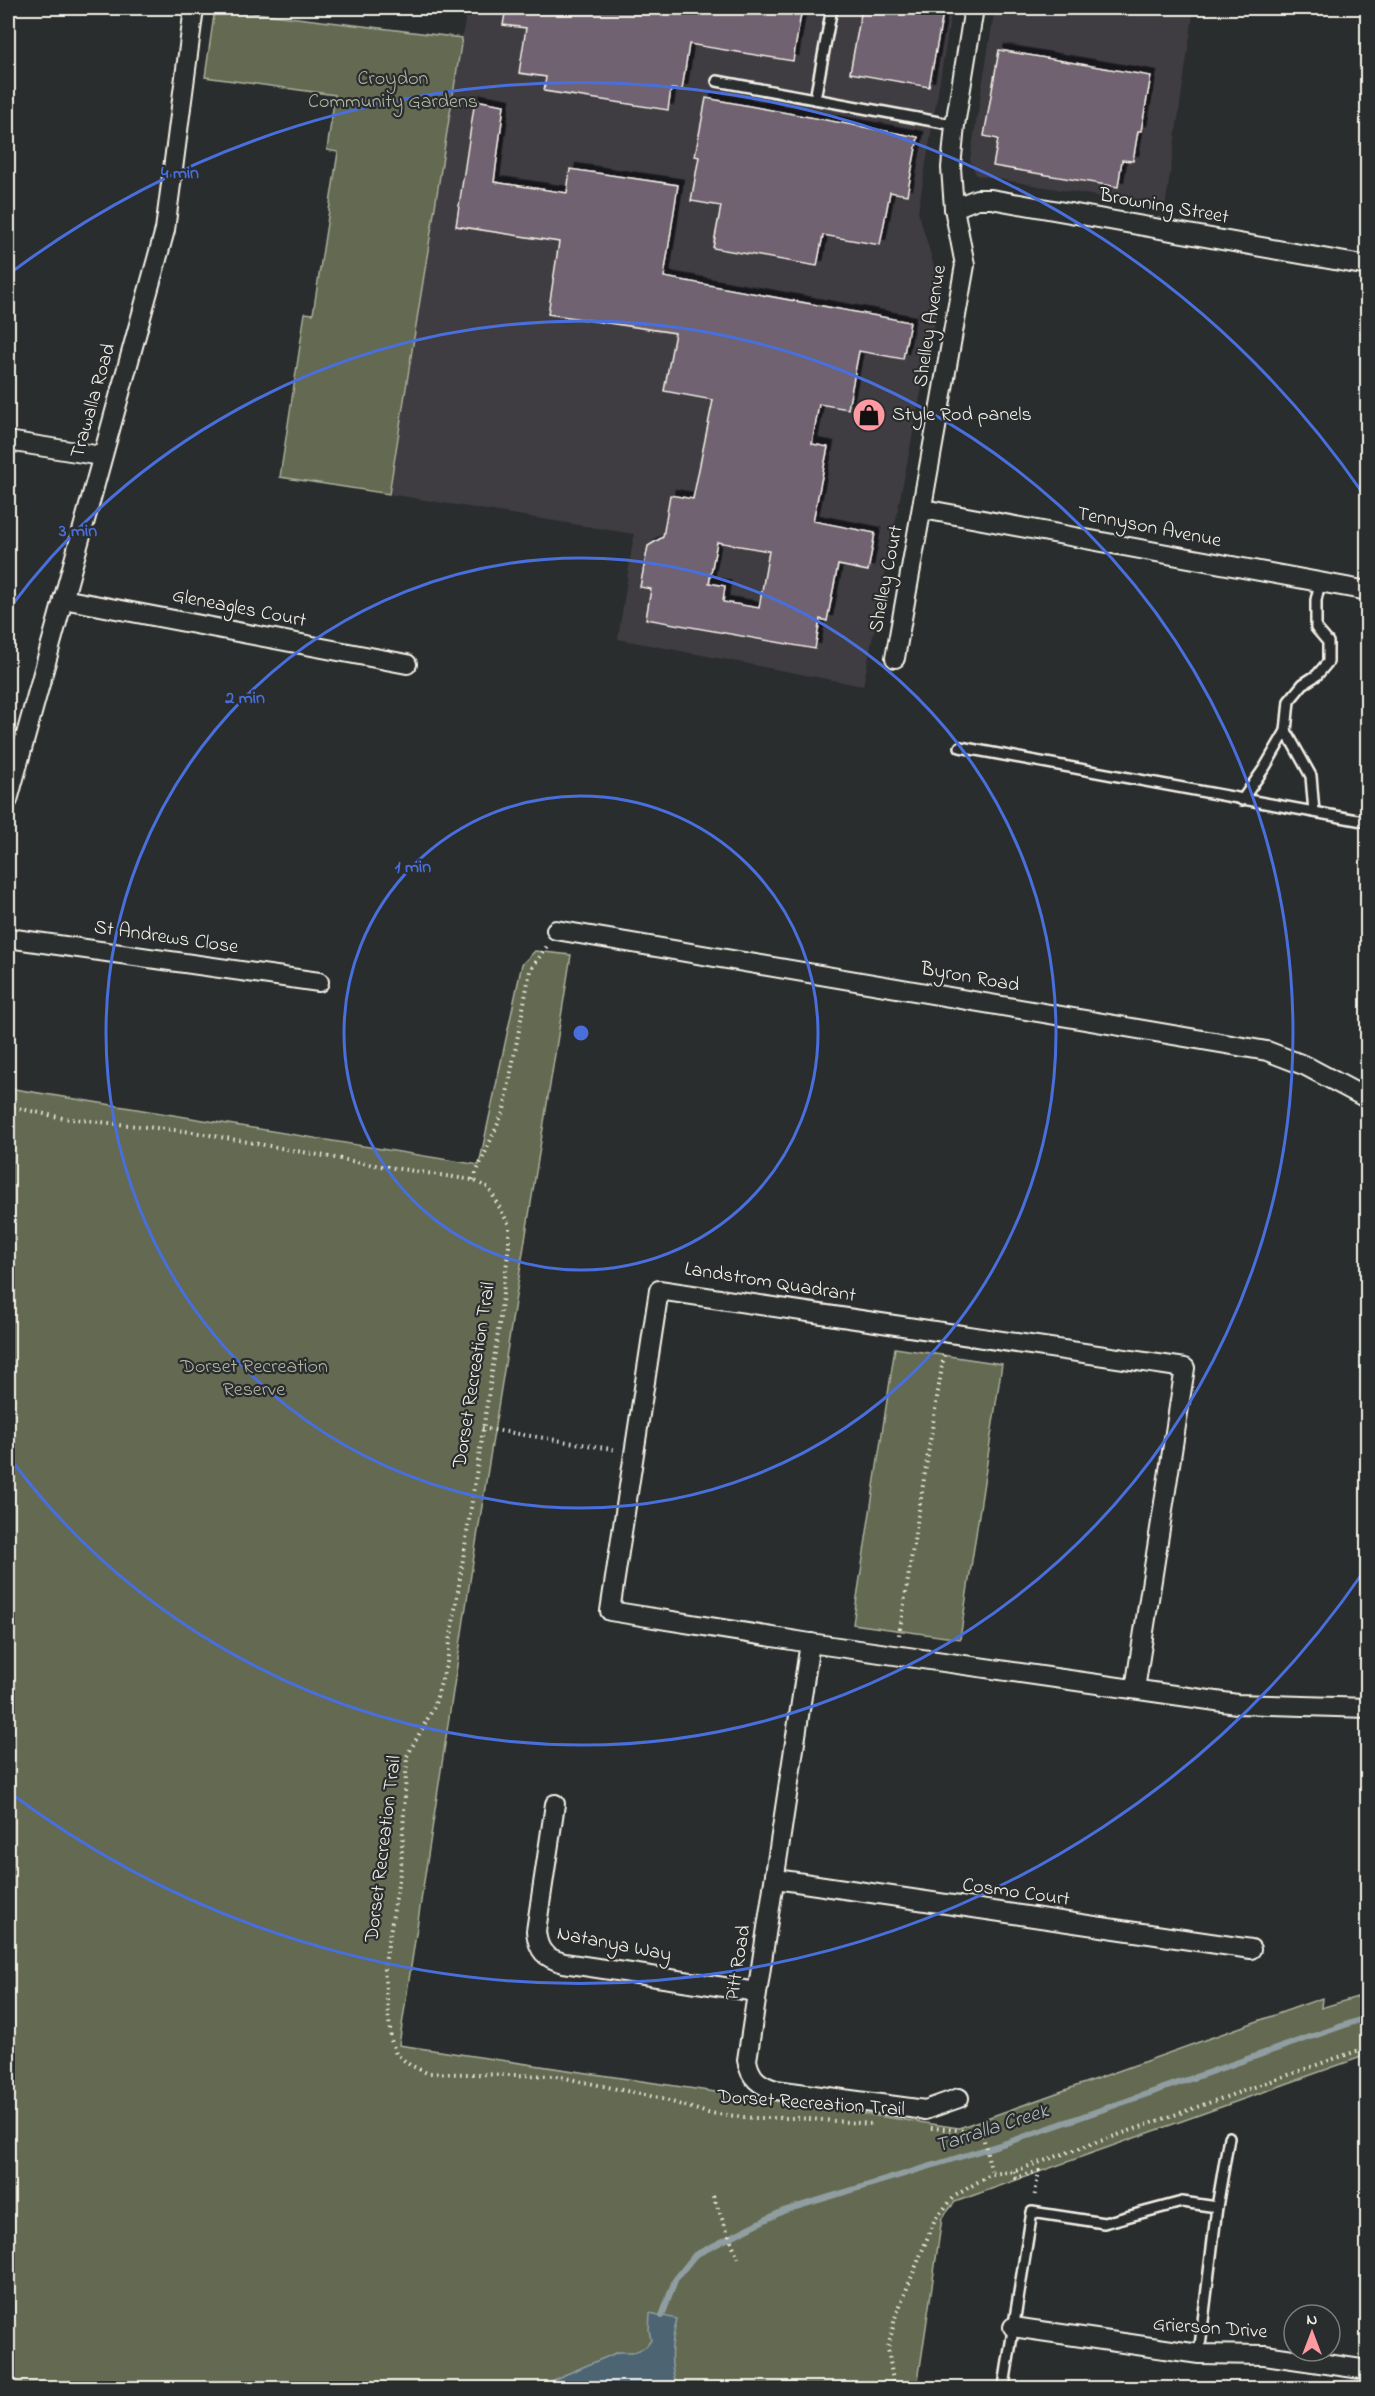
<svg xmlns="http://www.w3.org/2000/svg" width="1375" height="2396" viewBox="0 0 1375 2396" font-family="'Indie Flower',sans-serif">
<defs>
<filter id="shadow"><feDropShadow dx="5.5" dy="-5.5" stdDeviation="0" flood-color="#0009"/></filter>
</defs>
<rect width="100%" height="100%" fill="#2a2d2e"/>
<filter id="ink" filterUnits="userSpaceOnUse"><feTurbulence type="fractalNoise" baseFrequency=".0167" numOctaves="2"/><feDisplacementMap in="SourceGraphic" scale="12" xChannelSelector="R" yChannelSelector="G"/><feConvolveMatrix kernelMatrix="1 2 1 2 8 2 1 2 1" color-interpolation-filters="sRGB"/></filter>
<g filter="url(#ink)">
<g fill="#3f3d42">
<polygon points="467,8 952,8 918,211 941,291 863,686 618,639 634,534 389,494"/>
<polygon points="995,8 1194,8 1165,208 976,175 970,160"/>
</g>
<g fill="#646b51" stroke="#acae9c" stroke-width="1.5">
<polygon points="215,8 462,38 389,494 280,477 305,313 313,314 338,152 327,150 335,95 205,77"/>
<polygon points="535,951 571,955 469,1587 399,2045 959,2128 1322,1998 1321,2008 1367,1994 1367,2055 955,2202 942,2218 917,2388 8,2388 8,1088 479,1165 522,964"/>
<polygon points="895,1348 1002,1364 960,1639 853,1624"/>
</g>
<path fill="#4e6572" stroke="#909da1" stroke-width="1.5" d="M 650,2313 L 677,2319 C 671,2343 668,2365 678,2388 L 534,2388 L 618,2352 L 635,2352 L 646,2347 L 651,2340 L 649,2330 Z"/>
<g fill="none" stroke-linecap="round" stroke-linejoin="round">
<polyline stroke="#909da1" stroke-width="6" points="662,2316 675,2280 695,2255 783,2211 1006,2143 1368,2017"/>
</g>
<g fill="#70626f" stroke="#f4f1e8" stroke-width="1.5" fill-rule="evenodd" filter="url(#shadow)">
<polygon points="506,8 802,8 793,61 689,44 682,90 671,89 668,110 544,91 546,77 519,73 526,28 503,25"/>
<polygon points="862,8 944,8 929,87 850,73"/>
<polygon points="999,50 1151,76 1141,131 1138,131 1133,161 1122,160 1118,187 993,166 998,139 984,136"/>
<polygon points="706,98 918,137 907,195 890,192 880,245 823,235 817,266 713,248 721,206 691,201 699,157 695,156"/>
<path d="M 475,100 L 504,105 L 494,182 L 567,193 L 570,169 L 678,185 L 664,277 L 910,322 L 903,359 L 859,351 L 848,409 L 819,404 L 812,444 L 828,447 L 813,521 L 875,533 L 868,571 L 838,565 L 827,621 L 820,619 L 815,649 L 646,619 L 651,589 L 640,587 L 648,546 L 663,537 L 670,495 L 693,499 L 713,400 L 664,391 L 675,333 L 548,314 L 559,242 L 456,226 ZM 717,542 L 769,551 L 759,608 L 723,602 L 725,586 L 709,583 Z"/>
</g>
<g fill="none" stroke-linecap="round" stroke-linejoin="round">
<g stroke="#f4f1e8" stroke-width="14">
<g id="service">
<polyline points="717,81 955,125"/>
<polyline points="815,99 832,8"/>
<polyline points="1286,731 1311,776 1314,812"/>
<polyline points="960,747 1368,822"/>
<polyline points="1242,800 1265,767 1286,731 1289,701 1303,684 1317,675 1328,662 1328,642 1316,628 1316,600 1320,583"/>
<polyline points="1199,2354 1217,2207 1229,2137"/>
<polyline points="1004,2386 1032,2212 1104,2223 1182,2202 1217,2207"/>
</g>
</g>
<g stroke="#f4f1e8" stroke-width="22">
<g id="minor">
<polyline points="954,208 977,199 991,199 1368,266"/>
<polyline points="8,441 101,456"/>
<polyline points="923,509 1368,591"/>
<polyline points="63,599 407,664"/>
<polyline points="895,658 965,265 954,208 951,168 955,125 974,8"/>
<polyline points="8,800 165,230 194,8"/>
<polyline points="556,930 1267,1051 1306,1066 1368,1099"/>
<polyline points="8,938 319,982"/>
<path d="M 810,1643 L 747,2060 C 750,2078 759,2085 776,2090 L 925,2110 L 959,2098"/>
<polyline points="1135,1689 1185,1368 659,1290 610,1611 810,1643 1237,1704 1368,1708"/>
<path d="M 555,1804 L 536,1931 C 538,1951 545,1958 564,1963 L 757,1992"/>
<polyline points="776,1879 1251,1949"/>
<polyline points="1013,2327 1199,2354 1265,2355 1368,2370"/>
</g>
</g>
<g stroke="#f4f1e8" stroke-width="4" stroke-dasharray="1.5 4.5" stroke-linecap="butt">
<polyline points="8,1106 63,1118 193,1132 368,1164 473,1180 489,1188 509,1225 509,1246 498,1333 447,1662 434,1707 407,1756 401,1867 384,1969 391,2040 396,2054 410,2065 427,2073 556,2076 659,2098 708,2113 753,2118 798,2118 872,2124"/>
<polyline points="473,1180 504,1110 530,971 547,946"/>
<polyline points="482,1428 618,1450"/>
<polyline points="899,1635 944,1354"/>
<polyline points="931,2128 982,2132 992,2174"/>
<polyline points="1015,2171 1016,2178 1039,2171 1034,2199"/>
<polyline points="713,2196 738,2258"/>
<polyline points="894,2388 888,2348 895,2318 935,2219 955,2196 976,2183 992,2174 1015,2171 1368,2047"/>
</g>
<use href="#service" stroke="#2a2d2e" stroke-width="9"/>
<use href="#minor" stroke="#2a2d2e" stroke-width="18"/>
</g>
</g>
<g fill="none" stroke="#486fdb" stroke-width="3">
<circle cx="581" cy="1033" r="237"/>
<circle cx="581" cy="1033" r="475"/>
<path d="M9 609A712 712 0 1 1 9 1457"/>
<path d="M1364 1571A950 950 0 0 1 9 1792M9 274A950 950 0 0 1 1364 495"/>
</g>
<defs>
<g id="shop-disc" transform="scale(1.725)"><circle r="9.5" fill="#ff9aa2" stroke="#2a2d2e"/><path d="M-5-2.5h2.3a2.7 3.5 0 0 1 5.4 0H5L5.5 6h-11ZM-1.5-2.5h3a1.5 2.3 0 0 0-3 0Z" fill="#111"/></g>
</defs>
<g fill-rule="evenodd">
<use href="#shop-disc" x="869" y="415"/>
</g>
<g text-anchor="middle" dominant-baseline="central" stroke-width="4.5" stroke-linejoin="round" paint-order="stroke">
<g font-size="20" fill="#b3b5a4" stroke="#2a2d2e">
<text x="393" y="79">Croydon<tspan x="393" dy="23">Community Gardens</tspan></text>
<text x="254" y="1367">Dorset Recreation<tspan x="254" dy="23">Reserve</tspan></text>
</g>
<g font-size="20" fill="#f4f1e8" stroke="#2a2d2e">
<text transform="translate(1164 207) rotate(10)">Browning Street</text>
<text transform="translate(931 326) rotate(-81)">Shelley Avenue</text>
<text transform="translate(94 401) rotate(-74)">Trawalla Road</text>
<text transform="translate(1149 528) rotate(11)">Tennyson Avenue</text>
<text transform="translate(887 579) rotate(-79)">Shelley Court</text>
<text transform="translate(239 609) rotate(11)">Gleneagles Court</text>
<text transform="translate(166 938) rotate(8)">St Andrews Close</text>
<text transform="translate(970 978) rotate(10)">Byron Road</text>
<text transform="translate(770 1283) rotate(9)">Landstrom Quadrant</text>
<text transform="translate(475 1375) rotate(-81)">Dorset Recreation Trail</text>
<text transform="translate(384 1849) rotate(-83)">Dorset Recreation Trail</text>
<text transform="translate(1016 1893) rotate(8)">Cosmo Court</text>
<text transform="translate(614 1945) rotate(11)">Natanya Way</text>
<text transform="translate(739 1963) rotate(-81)">Pitt Road</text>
<text transform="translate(811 2104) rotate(4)">Dorset Recreation Trail</text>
<text transform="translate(1210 2329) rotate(4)">Grierson Drive</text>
</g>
<g font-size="20" fill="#f4f1e8" stroke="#2a2d2e" text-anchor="start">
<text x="892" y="415">Style Rod panels</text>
</g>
<g font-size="21" font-style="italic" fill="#b2b9b9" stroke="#2a2d2e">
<text transform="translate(992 2129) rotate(-18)">Tarralla Creek</text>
</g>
</g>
<circle cx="581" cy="1033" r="9" fill="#486fdb" stroke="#2a2d2e" stroke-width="3"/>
<g font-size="18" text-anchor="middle" font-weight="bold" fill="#486fdb" stroke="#2a2d2e" stroke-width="4.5" stroke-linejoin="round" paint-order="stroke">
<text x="180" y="178">4 min</text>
<text x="78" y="536">3 min</text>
<text x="245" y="703">2 min</text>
<text x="413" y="872">1 min</text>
</g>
<rect width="1375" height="2396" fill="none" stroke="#2a2d2e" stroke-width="30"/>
<rect x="15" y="15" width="1345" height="2366" fill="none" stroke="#f4f1e8" stroke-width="2" filter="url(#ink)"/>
<g transform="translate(1312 2333)"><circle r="28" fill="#2a2d2e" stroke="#7b7b78" stroke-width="1.5"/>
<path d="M0-4.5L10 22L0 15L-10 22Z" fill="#ff9aa2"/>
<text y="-9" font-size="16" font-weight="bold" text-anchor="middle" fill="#f4f1e8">N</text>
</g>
</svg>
